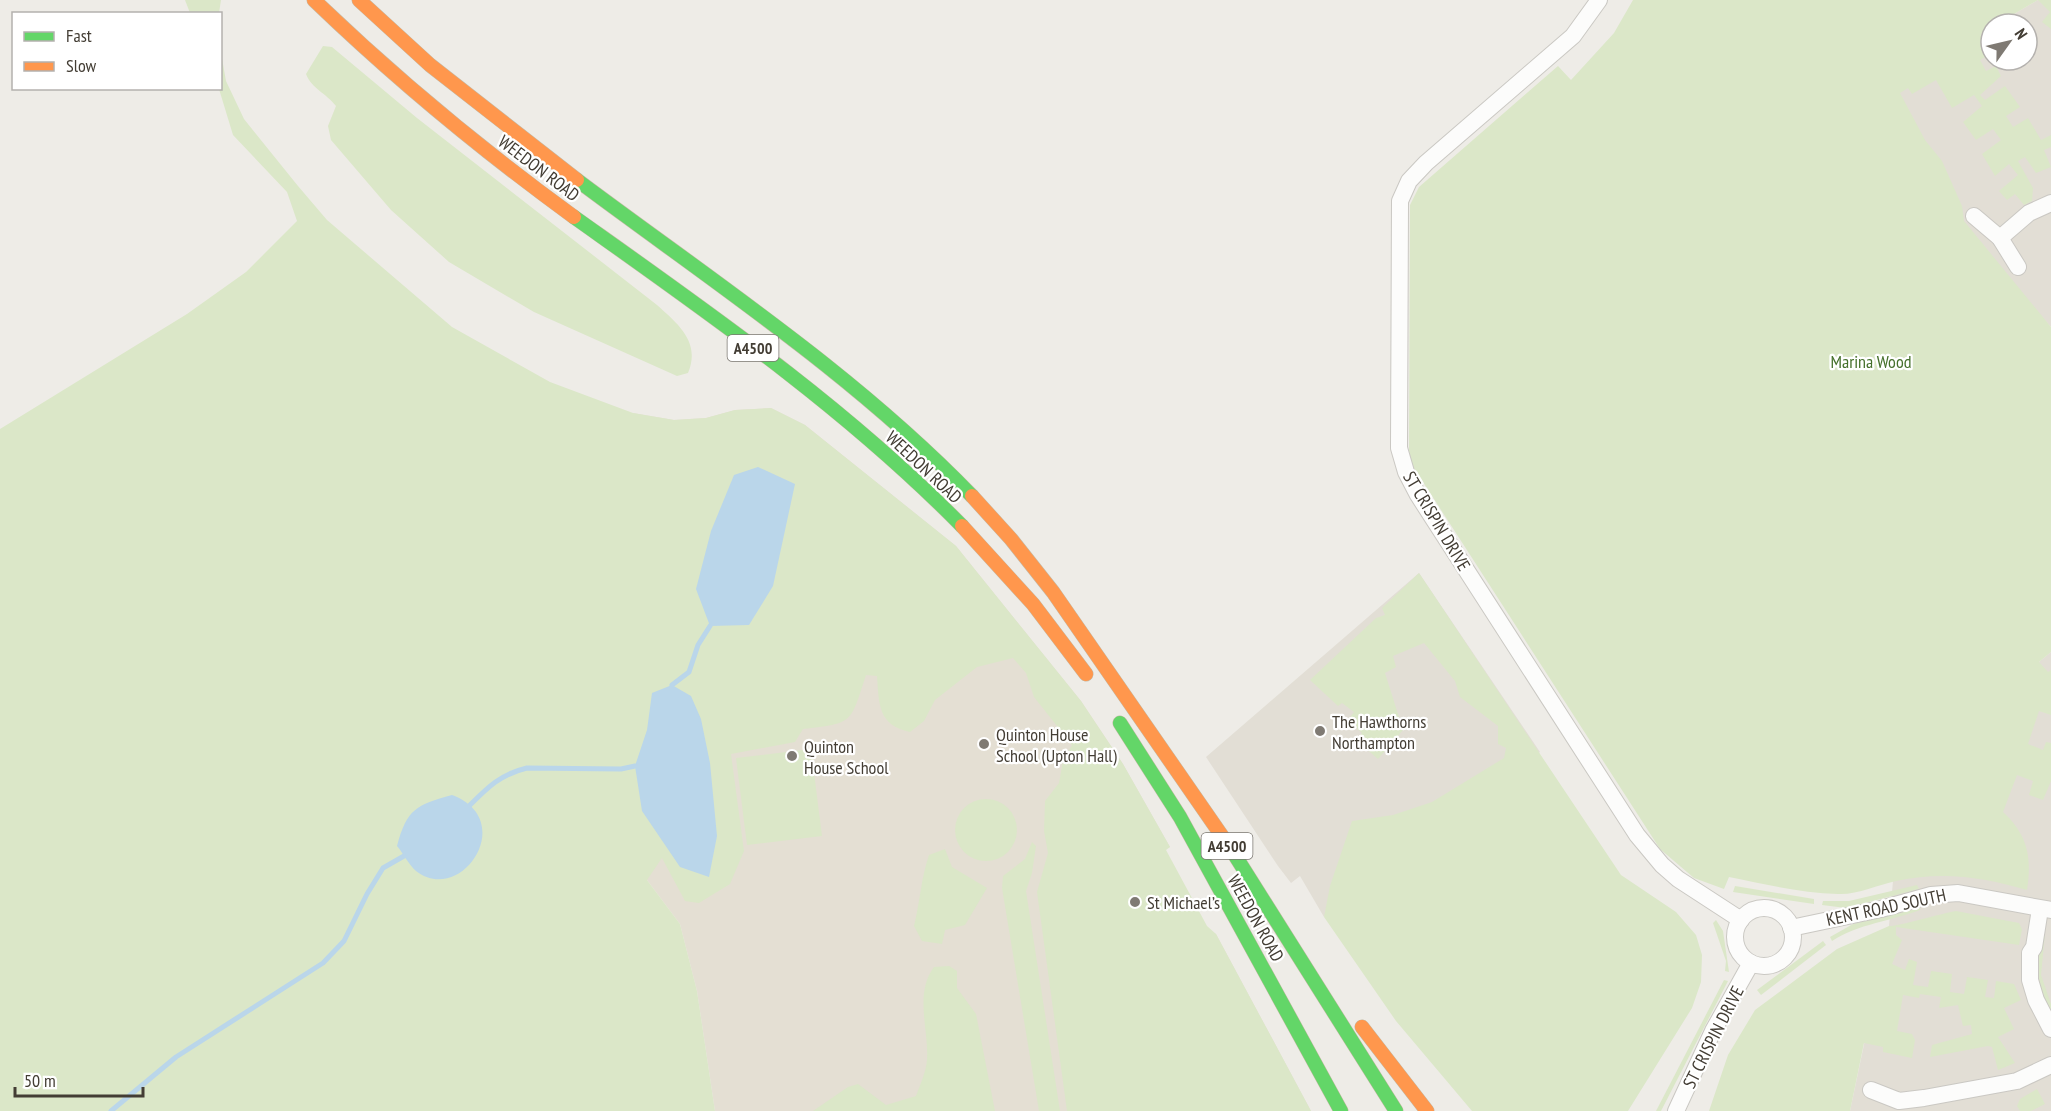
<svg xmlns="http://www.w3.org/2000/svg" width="2051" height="1111" viewBox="0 0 2051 1111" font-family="'PT Sans Narrow',sans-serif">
<rect width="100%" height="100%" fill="#eeece7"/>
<g fill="#e2ded5">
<polygon points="2038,0 2051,0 2051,327 1963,232 1893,86 1991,28 1991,60 2027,60 2027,24 1997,24"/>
<polygon points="1419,573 1540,752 1324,917 1300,876 1291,883 1278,866 1206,757"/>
<polygon points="2051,652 2051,1111 1850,1111 1889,926 1893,881 2039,662"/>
</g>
<polygon fill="#e4dfd3" points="771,408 805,425 956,546 1081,701 1123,764 1170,847 1081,875 1216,934 1311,1111 715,1111 697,991 680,924 647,880 633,413 674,420 706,418 735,410"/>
<g fill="#dbe7c8">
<polygon points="185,0 221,0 219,13 190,13"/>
<path d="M 1633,0 L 2051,0 L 2051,29 L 2042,22 L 2050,12 L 2038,0 L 1997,24 L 1991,24 L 1991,28 L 1981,34 L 1990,54 L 1980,60 L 1986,71 L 1996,66 L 2001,76 L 1980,95 L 1985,100 L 2005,86 L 2020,107 L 2006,116 L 2013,127 L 2028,118 L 2041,140 L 2051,135 L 2051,147 L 2044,150 L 2051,167 L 2036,173 L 2025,157 L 2018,161 L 2033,188 L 2032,201 L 2024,205 L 2015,194 L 2007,200 L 1999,191 L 2018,175 L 2009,164 L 1995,176 L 1982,154 L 2001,140 L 1993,129 L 1976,140 L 1963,122 L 1982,106 L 1974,95 L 1952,108 L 1936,80 L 1912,94 L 1908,88 L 1900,93 L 1925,140 L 1942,161 L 1962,206 L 1964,221 L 2051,327 L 2051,652 L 2039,662 L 2048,672 L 2051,670 L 2051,715 L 2039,711 L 2028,744 L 2043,750 L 2046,742 L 2051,743 L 2051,781 L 2043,800 L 2029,795 L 2033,781 L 2017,775 L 2003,812 C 2028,835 2032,858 2027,890 C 1982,877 1943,871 1896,881 C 1877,885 1857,895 1838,894 C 1801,893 1764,884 1729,877 L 1724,889 L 1694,878 L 1660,849 L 1412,465 L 1409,451 L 1410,205 L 1419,187 L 1558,66 L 1571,80 L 1614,33 Z"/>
<path d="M 323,46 L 332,47 L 417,118 L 657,305 C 678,324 701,342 688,373 L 677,376 L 534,312 L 449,262 L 391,210 L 331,140 L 328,126 L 336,106 C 326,93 312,89 306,74 Z"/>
<path d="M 221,53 L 226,81 L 244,119 L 298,186 L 327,220 L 452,327 L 550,382 L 633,413 L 674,420 L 706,418 L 735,410 L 771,408 L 805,425 L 956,546 L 1081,701 L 1123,764 L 1170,847 L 1166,850 L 1207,926 L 1216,934 L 1311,1111 L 1067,1111 L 1037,892 L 1048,853 L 1044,831 L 1045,801 L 1059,783 L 1063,761 L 1072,745 L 1034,697 L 1026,673 L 1013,658 L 977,667 L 935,700 L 924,721 L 910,732 C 878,725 879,705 877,676 L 866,675 C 850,724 854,723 803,729 L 795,742 L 731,754 L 744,851 L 730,884 L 699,903 L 685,901 L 662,858 L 647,880 L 680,924 L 697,991 L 715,1111 L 0,1111 L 0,429 L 187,314 L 246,272 L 297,221 L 287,192 L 233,135 L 219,89 Z"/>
<polygon points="1419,573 1621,875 1676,912 1696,935 1702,955 1701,982 1692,1008 1628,1111 1472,1111 1396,1021 1324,917 1330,886 1352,821 1393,815 1432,802 1504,758 1506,748 1498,744 1498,726 1460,697 1455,681 1424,643 1393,656 1396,667 1385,673 1403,730 1378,759 1356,740 1362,733 1348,720 1354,712 1342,703 1338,706 1310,680 1376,618 1385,615 1382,608"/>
<polygon points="811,749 822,836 747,845 736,758"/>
<circle cx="986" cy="830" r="31"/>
<polygon points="1032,842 1036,846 1032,873 1026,891 1060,1111 1039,1111 1002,888 1003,876 1025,859"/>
<path d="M 945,849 L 952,867 L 987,888 L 965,925 L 945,930 L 942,944 L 922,941 L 914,926 C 920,902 921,878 929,855 Z"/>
<polygon points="1917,885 1919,889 1846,908 1822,905 1823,901 1849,901"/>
<polygon points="1735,886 1814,899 1814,904 1733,892"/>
<path d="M 1920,908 L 1920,910 C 1891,921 1858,924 1832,941 L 1830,937 L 1853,924 Z"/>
<path d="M 1956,911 L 2019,923 L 2022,929 L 2019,945 L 1896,927 L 1896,935 L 1902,940 L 1892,964 L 1905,970 L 1909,959 L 1917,962 L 1913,985 L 1928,987 L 1931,971 L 1952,974 L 1950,992 L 1964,994 L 1967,977 L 1988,980 L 1985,997 L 1994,998 L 1996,981 L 2014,984 L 2021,1000 L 2004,1008 L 2014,1029 L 1998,1037 L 2015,1063 L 1998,1070 L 1992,1047 L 1988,1046 L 1930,1057 L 1932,1045 L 1972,1034 L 1971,1025 L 1963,1026 L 1958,1005 L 1939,1008 L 1941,997 L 1920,994 L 1919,998 L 1903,995 L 1897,1031 L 1912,1034 L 1915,1040 L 1912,1058 L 1883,1052 L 1883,1047 L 1864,1043 L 1850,1111 L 1709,1111 L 1728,1055 L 1755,1010 L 1837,949 L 1889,926 C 1896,927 1943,913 1956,911 Z"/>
<polygon points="1716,920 1723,931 1729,972 1725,971 1726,961 1713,923"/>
<path d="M 2041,933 L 2045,934 L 2041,975 L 2051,1004 L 2051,1013 C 2036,985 2036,964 2041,933 Z"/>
<polygon points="1823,941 1826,945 1761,995 1757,990"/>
<path d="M 949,966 L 957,971 L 957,988 L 976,1014 L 995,1111 L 813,1111 L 848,1087 L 858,1084 L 886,1105 L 916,1096 C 920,1085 926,1072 927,1060 C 929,1029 914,994 934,967 Z"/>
<polygon points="1724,980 1728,981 1661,1111 1656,1111"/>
<polygon points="2037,1089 2045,1104 2031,1111 2020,1111 2017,1106 2020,1099"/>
</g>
<g fill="#bad6ea">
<polygon points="758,467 795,484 773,586 749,625 710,626 696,589 711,531 734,475"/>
<polygon points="672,685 691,696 701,719 710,763 717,836 709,877 680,867 642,811 635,766 647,730 652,693"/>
<path d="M 452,795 C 519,820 461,906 416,871 C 409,865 403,853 397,846 C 407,809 416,805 452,795 Z"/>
</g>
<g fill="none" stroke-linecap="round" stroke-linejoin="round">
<g stroke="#bad6ea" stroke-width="5">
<polyline points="672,685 689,672 698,645 710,626"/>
<path d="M 470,805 C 488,787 501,774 527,768 L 621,769 L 635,766"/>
<polyline points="111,1111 176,1057 323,963 344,941 367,894 383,868 404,856"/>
</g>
<g stroke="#cac8c3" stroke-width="18">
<g id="street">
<polyline points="1599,0 1573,36 1426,163 1409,181 1400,201 1399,448 1406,472 1418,495 1637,835 1662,865 1678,879 1741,920"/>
<polyline points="1974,216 2000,238 2018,267"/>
<polyline points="2000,238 2029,213 2051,203"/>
<circle cx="1764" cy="937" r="29"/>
<polyline points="2040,909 2034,947 2030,953 2030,980 2036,1000 2051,1029"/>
<polyline points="1791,928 1881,909 1931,895 1958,893 2051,910"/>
<polyline points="1871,1090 1899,1101 1924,1098 2017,1081 2051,1065"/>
<polyline points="1676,1111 1713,1031 1751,963"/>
</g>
</g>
<g stroke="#c4b9a4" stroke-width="15">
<g id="fast">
<path d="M 577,180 C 712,281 854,374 972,496"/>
<path d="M 574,217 C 709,313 845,407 962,526"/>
<polyline points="1120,723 1180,817 1341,1111"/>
<polyline points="1231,849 1396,1111"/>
</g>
</g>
<g stroke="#c4b9a4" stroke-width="15">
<g id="slow">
<path d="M 314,0 C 396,79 482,150 574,217"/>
<polyline points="359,0 430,65 577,180"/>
<polyline points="972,496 1011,539 1053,592 1231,849"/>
<polyline points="962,526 1033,604 1086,674"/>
<polyline points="1362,1027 1427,1111"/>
</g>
</g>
<use href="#street" stroke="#fcfcfb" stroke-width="16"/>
<use href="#fast" stroke="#63d668" stroke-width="14"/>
<use href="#slow" stroke="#ff974d" stroke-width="14"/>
</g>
<g fill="#7f7a73" stroke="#fff" stroke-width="2">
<circle cx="1320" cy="731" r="6"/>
<circle cx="984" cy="744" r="6"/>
<circle cx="792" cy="756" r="6"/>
<circle cx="1135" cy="902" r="6"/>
</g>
<g text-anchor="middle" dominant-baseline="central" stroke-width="4.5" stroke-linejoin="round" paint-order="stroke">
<g fill="#fff" stroke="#7b7771" stroke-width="1.5">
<rect x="727.5" y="335" width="51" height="26" rx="4.5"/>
<rect x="1201.5" y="833" width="51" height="26" rx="4.5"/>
</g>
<g font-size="16" font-weight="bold" fill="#433d34">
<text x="753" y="348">A4500</text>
<text x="1227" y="846">A4500</text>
</g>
<g font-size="18" fill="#433d34" stroke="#fff">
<text transform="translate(539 168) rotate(37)">WEEDON ROAD</text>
<text transform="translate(924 467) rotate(43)">WEEDON ROAD</text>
<text transform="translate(1437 521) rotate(59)">ST CRISPIN DRIVE</text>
<text transform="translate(1886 907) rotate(-12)">KENT ROAD SOUTH</text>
<text transform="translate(1256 918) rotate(61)">WEEDON ROAD</text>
<text transform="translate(1713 1037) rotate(-63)">ST CRISPIN DRIVE</text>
</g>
<g font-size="18" fill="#45702c" stroke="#fff">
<text x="1871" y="361">Marina Wood</text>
</g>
<g font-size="18" fill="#433d34" stroke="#fff" text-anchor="start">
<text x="1332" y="721">The Hawthorns<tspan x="1332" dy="21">Northampton</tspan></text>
<text x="996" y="734">Quinton House<tspan x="996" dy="21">School (Upton Hall)</tspan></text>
<text x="804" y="746">Quinton<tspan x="804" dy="21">House School</tspan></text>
<text x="1147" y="902">St Michael’s</text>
</g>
</g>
<rect x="12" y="12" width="210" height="78" fill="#ffffff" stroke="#b4b1ae" stroke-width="1.5"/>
<rect x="24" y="32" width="30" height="9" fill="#63d668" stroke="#b4b1ae" stroke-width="1.5"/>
<text x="66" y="42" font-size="18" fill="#433d34">Fast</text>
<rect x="24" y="62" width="30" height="9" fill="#ff974d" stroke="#b4b1ae" stroke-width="1.5"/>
<text x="66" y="72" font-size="18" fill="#433d34">Slow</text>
<g transform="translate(2009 42) rotate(56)"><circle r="28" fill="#ffffff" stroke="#b4b1ae" stroke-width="1.5"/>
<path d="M0-4.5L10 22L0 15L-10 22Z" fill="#7f7a73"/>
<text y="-9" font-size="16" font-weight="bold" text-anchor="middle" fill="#433d34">N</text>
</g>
<path d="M15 1087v9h128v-9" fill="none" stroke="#433d34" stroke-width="3"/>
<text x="24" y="1087" font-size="18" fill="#433d34" stroke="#ffffff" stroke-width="4.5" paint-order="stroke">50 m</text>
</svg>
